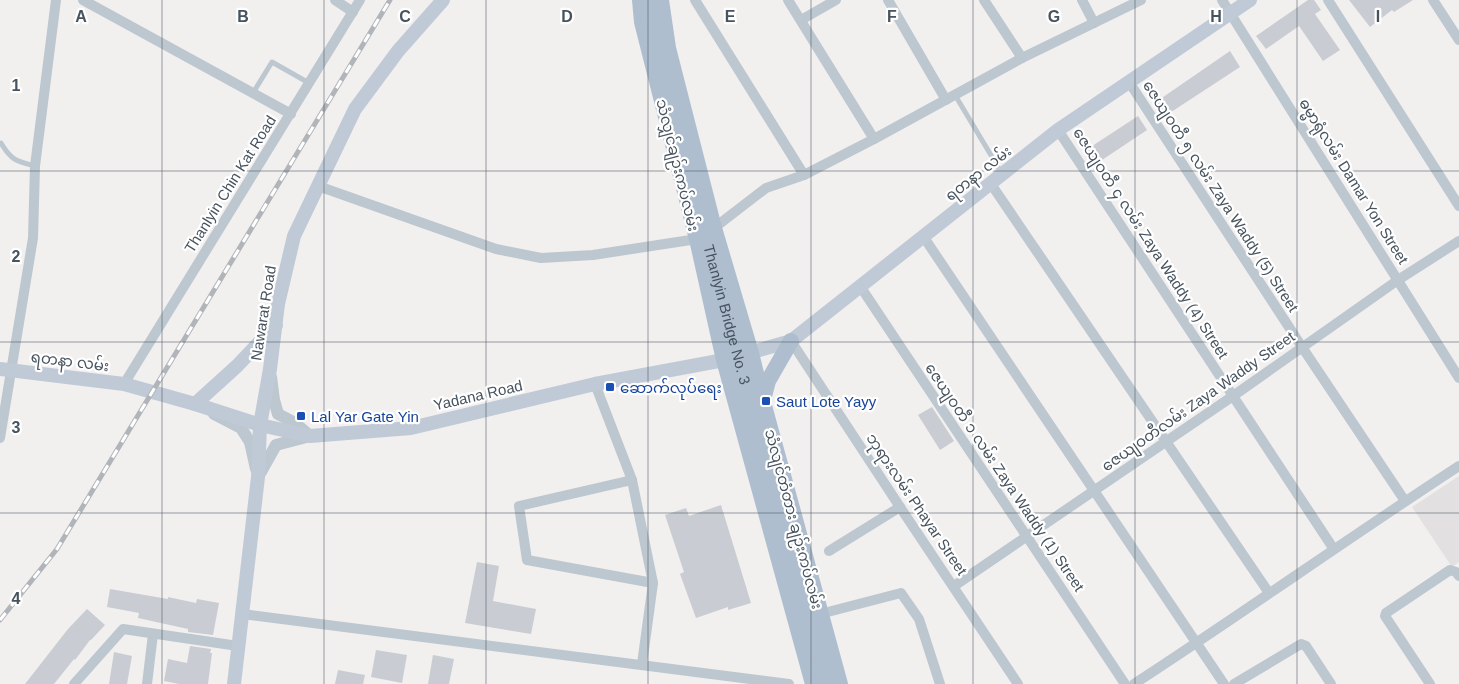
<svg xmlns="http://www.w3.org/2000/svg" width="1459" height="684" viewBox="0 0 1459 684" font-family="Arial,'Noto Sans Myanmar',sans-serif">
<rect width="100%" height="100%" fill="#f2efef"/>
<polygon fill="#e3e0e1" points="1459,476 1459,562 1452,567 1412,507"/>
<g fill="#c9ccd2">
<polygon points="1308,0 1314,0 1321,10 1315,14 1340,50 1323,61 1299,26 1266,49 1256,36"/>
<polygon points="1349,0 1413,0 1394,12 1392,10 1370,27"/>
<polygon points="1230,51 1240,67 1162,118 1153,104"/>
<polygon points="1138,116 1147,130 1093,166 1083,152"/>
<polygon points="932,407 954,441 940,450 918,415"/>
<polygon points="721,505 751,603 728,610 728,607 696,618 680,574 684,572 665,515 686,508 689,516"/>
<polygon points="477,562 499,566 493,601 536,609 531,634 465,623"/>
<polygon points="110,589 168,599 168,597 196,603 197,599 219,603 213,635 188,632 188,629 138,618 139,613 107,607"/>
<polygon points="87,609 105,625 91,640 90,640 75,660 74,659 54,684 25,684 68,629"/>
<polygon points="190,646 211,649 210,653 212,653 208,684 179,684 164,681 168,659 187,663"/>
<polygon points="376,650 407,655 402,683 371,677"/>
<polygon points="114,652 132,656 127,684 109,684"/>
<polygon points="433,655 454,659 449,684 428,684"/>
<polygon points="338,670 365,675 363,684 335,684"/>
</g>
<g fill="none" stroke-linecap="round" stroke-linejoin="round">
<g stroke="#bdc7cf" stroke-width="5">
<polyline points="253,93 272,62 309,83"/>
<polyline points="955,95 1001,172"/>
<path d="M 1,143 C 11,160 16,161 35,166"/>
</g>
<g stroke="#bdc7cf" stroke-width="10">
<polyline points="83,0 291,114"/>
<polyline points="335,0 353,12"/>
<polyline points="695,0 804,175"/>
<polyline points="788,0 874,139"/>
<polyline points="888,0 946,100"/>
<polyline points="984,0 1022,58"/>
<polyline points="1082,0 1094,23"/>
<polyline points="1222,0 1459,378"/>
<polyline points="1328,0 1459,206"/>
<polyline points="1433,0 1459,40"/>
<polyline points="801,20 836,0"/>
<polyline points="1129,82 1302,347 1405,501"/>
<polyline points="1058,130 1333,548"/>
<polyline points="991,184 1269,593"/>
<polyline points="318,186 496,249 541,258 593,255 697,239 714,228 766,188 804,175 874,139 1022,58 1141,0"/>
<polyline points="923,236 1224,684"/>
<polyline points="860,286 1125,684"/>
<polyline points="791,341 900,507 1018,684"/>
<polyline points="124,384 360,0"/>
<polyline points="595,384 632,480 653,583 642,664"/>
<polyline points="0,438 33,238 35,166 56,0"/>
<polyline points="632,480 519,506 527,560 653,583"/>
<polyline points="829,551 900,507"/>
<polyline points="954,586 1233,396 1398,280 1459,241"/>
<polyline points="242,614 789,684"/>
<polyline points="820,614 901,593 919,619 940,684"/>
<polyline points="74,684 123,629 238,646"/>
<polyline points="147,684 153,634"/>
<path d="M 1134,684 C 1243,613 1350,537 1459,466"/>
<polyline points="1234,684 1301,644 1306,646 1331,684"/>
<polyline points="1430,684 1385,616 1386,613 1450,570 1456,572 1459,576"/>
</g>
<g stroke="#bdc7cf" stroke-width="12">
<polyline points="271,377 274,400 278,414 295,423 310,436"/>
<polyline points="214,414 241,428 250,442 256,469"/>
<polyline points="258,477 276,445 310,436"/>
</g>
<g stroke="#c0cad7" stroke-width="14">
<polyline points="0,369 124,384 195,404 260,425 310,436 411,428 595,384 724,360 791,341 1058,130 1250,0"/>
<polyline points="195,404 237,366 276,325"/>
<polyline points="234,684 258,477 260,425 270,369 278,304 294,236 355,109 398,51 443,0"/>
</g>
<g stroke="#aebecf" stroke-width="16">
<polyline points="640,0 642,22 697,239 724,360 813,684"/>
<polyline points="661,0 668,48 714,228 751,353 763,402 840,684"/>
<polyline points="763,400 768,381 791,341"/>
</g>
<g stroke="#b1b5ba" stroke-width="5">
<polyline id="rail" points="0,620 57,549 390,0"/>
</g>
<use href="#rail" stroke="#fff" stroke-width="3" stroke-dasharray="9" stroke-linecap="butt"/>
<path stroke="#aebecf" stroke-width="16" id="s1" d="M 650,0 L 661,64 L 826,684"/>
</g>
<path fill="none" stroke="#47535e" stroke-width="1" stroke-opacity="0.55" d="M 162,0 L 162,684M 324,0 L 324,684M 486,0 L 486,684M 648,0 L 648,684M 811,0 L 811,684M 973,0 L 973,684M 1135,0 L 1135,684M 1297,0 L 1297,684M 0,171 L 1459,171M 0,342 L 1459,342M 0,513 L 1459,513"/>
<g fill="#1a4fb4" stroke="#fff" stroke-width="2">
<rect x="605" y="382" width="10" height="10" rx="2.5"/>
<rect x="761" y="396" width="10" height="10" rx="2.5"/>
<rect x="296" y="411" width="10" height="10" rx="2.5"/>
</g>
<g text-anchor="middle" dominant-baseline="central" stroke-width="4.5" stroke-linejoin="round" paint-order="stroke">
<g font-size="15" fill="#47535e" stroke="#fff">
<text transform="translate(678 165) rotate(76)">သံလျှင်ချဉ်းကပ်လမ်း</text>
<text transform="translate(978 173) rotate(-38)">ရတနာ လမ်း</text>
<text transform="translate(1354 181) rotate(58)">ဓမ္မာရုံလမ်း Damar Yon Street</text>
<text transform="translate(230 184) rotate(-58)">Thanlyin Chin Kat Road</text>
<text transform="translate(1221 196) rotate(57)">ဇေယျဝတီ ၅ လမ်း Zaya Waddy (5) Street</text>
<text transform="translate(1151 243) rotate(57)">ဇေယျဝတီ ၄ လမ်း Zaya Waddy (4) Street</text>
<text transform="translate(263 313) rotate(-81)">Nawarat Road</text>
<text stroke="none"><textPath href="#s1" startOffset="324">Thanlyin Bridge No. 3</textPath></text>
<text transform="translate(70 361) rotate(7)">ရတနာ လမ်း</text>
<text transform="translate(478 395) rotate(-13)">Yadana Road</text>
<text transform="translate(1198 401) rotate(-35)">ဇေယျဝတီလမ်း Zaya Waddy Street</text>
<text transform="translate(1005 477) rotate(56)">ဇေယျဝတီ ၁ လမ်း Zaya Waddy (1) Street</text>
<text transform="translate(917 504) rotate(56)">ဘုရားလမ်း Phayar Street</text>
<text transform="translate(794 519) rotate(75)">သံလျင်တံတား ချဉ်းကပ်လမ်း</text>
</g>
<g font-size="15" fill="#164399" stroke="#fff" text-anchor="start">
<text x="620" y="387">ဆောက်လုပ်ရေး</text>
<text x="776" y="401">Saut Lote Yayy</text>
<text x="311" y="416">Lal Yar Gate Yin</text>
</g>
</g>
<g font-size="16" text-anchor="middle" font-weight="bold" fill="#47535e" stroke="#fff" stroke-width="4.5" stroke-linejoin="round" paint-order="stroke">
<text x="81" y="22">A</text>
<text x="243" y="22">B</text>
<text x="405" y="22">C</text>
<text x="567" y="22">D</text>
<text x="730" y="22">E</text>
<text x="892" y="22">F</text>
<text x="1054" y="22">G</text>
<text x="1216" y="22">H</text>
<text x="1378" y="22">I</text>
<text x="16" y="91">1</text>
<text x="16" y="262">2</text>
<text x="16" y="433">3</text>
<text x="16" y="604">4</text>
</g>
</svg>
